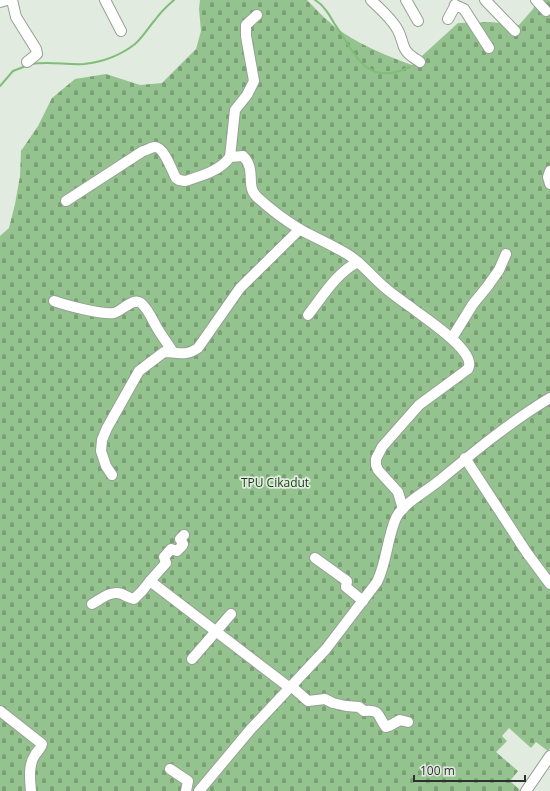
<svg xmlns="http://www.w3.org/2000/svg" width="550" height="791" viewBox="0 0 550 791" font-family="'Open Sans',sans-serif">
<defs>
<pattern id="cemetery-stones" width="16" height="16" patternUnits="userSpaceOnUse"><rect width="16" height="16" fill="#95c38f"/><path d="M2 7V4a2 2 0 0 1 4 0v3zM10 15v-3a2 2 0 0 1 4 0v3z" fill="#7a9f75"/></pattern>
</defs>
<rect width="100%" height="100%" fill="#e1ebdf"/>
<path fill="url(#cemetery-stones)" d="M 200,0 L 307,0 C 316,9 324,18 334,26 C 355,43 387,56 412,65 L 458,23 L 490,22 L 519,25 L 533,9 L 538,0 L 550,0 L 550,748 L 548,751 L 536,742 L 531,748 L 509,728 L 502,736 L 507,741 L 496,752 L 518,771 L 510,781 L 520,790 L 519,791 L 0,791 L 0,236 L 9,228 L 15,204 L 20,176 L 21,151 L 38,126 L 52,98 L 75,79 L 106,74 L 140,85 L 162,83 L 196,49 L 201,31 L 199,9 Z"/>
<g fill="none" stroke-linecap="round" stroke-linejoin="round">
<g stroke="#80bd78" stroke-width="2">
<path d="M 315,0 C 318,2 322,5 324,8 C 328,12 331,18 334,23 C 356,54 365,88 410,67"/>
<path d="M 32,64 C 49,61 66,65 84,64 C 102,62 121,55 135,44 C 143,37 148,28 155,20 C 160,13 167,6 174,0"/>
<polyline points="0,86 13,71 26,66"/>
</g>
<g stroke="#96a095" stroke-width="12">
<g id="minor">
<polyline points="12,0 16,17 36,49 37,54 27,62"/>
<polyline points="105,0 121,31"/>
<path d="M 371,0 C 380,9 389,16 396,27 C 400,33 401,38 403,44 C 405,53 413,57 420,62"/>
<polyline points="406,0 418,21"/>
<polyline points="485,0 515,31"/>
<polyline points="536,0 546,11"/>
<polyline points="0,2 7,0"/>
<polyline points="455,5 464,9 489,48"/>
<polyline points="448,19 454,8 455,5"/>
<polyline points="230,157 235,110 247,95 254,81 246,36 246,25 257,15"/>
<polyline points="550,171 548,177 550,184"/>
<path d="M 66,201 L 143,151 C 147,150 152,147 155,147 C 164,147 172,171 176,178 L 179,180 L 185,181 C 201,176 220,171 230,157 L 243,156 C 257,170 245,186 257,197 C 270,209 286,221 301,230 C 316,238 332,245 347,254 C 361,262 370,275 383,286 C 392,294 402,301 412,308 C 424,318 478,351 468,369 L 419,405 L 382,447 L 376,459 L 376,465 L 378,470 L 398,492 L 403,509"/>
<path d="M 54,301 C 65,305 102,315 114,313 C 122,311 133,297 141,303 C 148,309 152,319 156,326 C 161,335 168,344 173,352"/>
<path d="M 308,315 C 323,296 336,273 358,262"/>
<polyline points="452,338 473,304 487,287 499,270 506,254"/>
<polyline points="465,458 527,553 550,584"/>
<path d="M 112,475 L 106,466 L 101,451 L 102,440 L 107,428 L 139,371 L 164,352 C 179,352 185,357 198,348 L 240,288 L 300,229"/>
<polyline points="184,535 180,539 183,544 182,546 177,551 171,549 164,557 166,563 150,581 290,688"/>
<polyline points="315,558 347,581 346,587 363,601"/>
<path d="M 92,604 C 101,599 111,590 122,594 C 126,596 129,598 134,599 L 142,591 L 150,581"/>
<polyline points="192,659 231,614"/>
<path d="M 291,686 L 308,701 L 325,699 L 333,703 L 346,706 L 359,707 L 364,711 C 381,709 377,716 386,727 L 389,726 L 400,720 L 408,722"/>
<path d="M 0,711 L 42,744 C 41,749 37,751 35,755 C 28,765 30,780 31,791"/>
<polyline points="170,769 188,781 186,791"/>
<path d="M 199,791 L 250,730 L 326,649 L 377,582 C 387,562 387,538 396,518 C 403,503 427,491 440,480 C 475,451 510,422 550,398"/>
<polyline points="526,791 550,756"/>
</g>
</g>
<use href="#minor" stroke="#fff" stroke-width="10"/>
</g>
<g text-anchor="middle" dominant-baseline="central" stroke-width="3.5" stroke-linejoin="round" paint-order="stroke">
<g font-size="12" fill="#163f11" stroke="#e1ebdf">
<text x="275" y="482">TPU Cikadut</text>
</g>
</g>
<path d="M414 775v6h111v-6" fill="none" stroke="#2d312d" stroke-width="2"/>
<text x="420" y="775" font-size="12" fill="#2d312d" stroke="#e1ebdf" stroke-width="3" paint-order="stroke">100 m</text>
</svg>
